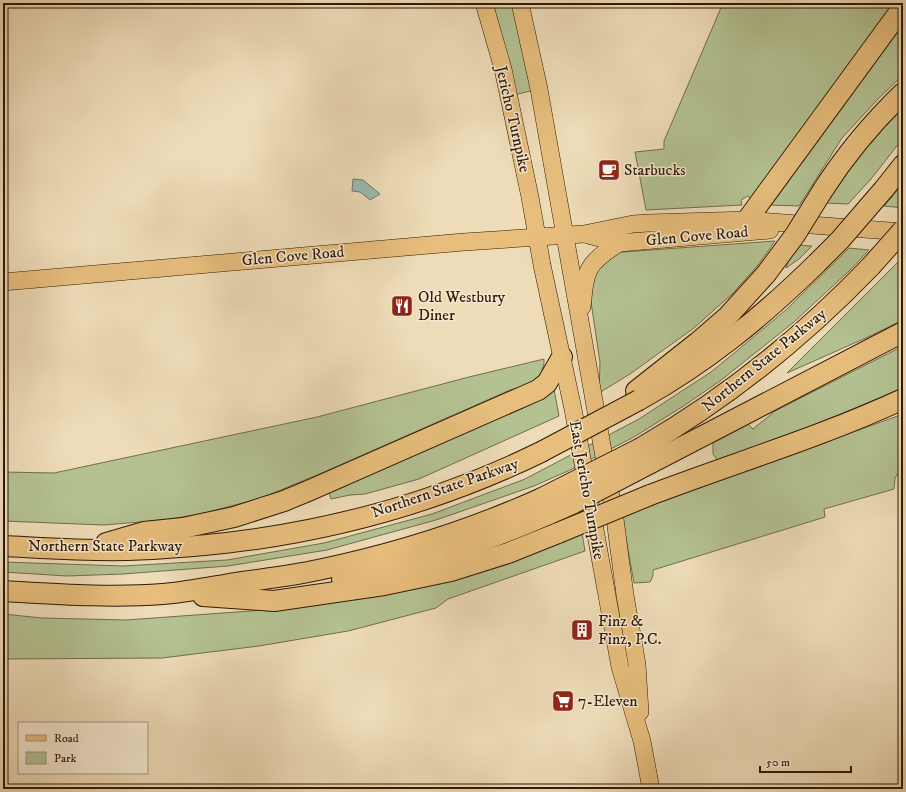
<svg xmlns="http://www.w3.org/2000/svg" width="906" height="792" viewBox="0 0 906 792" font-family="'IM FELL DW Pica',serif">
<rect width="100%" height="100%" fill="#eedcb8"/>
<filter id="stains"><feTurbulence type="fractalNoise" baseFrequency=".005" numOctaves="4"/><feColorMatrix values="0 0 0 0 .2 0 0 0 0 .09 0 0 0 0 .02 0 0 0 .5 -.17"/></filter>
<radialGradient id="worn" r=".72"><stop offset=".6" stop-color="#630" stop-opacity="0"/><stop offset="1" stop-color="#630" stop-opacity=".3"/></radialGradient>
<g fill="#b4c292" stroke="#726d4a">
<polygon points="484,3 520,3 539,89 509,96"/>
<polygon points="723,3 895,3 751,199 748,196 741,200 742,205 646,210 635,152 664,149 664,141"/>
<polygon points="903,14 903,75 879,98 842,138 799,206 767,205"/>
<polygon points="903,106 903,138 871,179 848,204 825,203 838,183 873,137"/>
<polygon points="903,184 903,208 884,206"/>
<polygon points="775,241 758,265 733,293 694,328 630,374 599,393 600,362 588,282 596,274 608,255 623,252"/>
<polygon points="798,245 812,246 799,259 786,268 788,261"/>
<polygon points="849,248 869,250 849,271 794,322 720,381 682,407 634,437 568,471 534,486 436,520 327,550 228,566 123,574 67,576 3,572 3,562 123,566 227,560 324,543 432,514 525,479 639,419 711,372 733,354 787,309"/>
<polygon points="903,257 903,320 868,337 787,373"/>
<polygon points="903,346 903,388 790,435 718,461 713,454 713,443 748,424 753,429 775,411"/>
<polygon points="544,359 544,364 542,369 545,373 537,382 510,390 322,473 261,498 201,514 164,520 104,525 3,521 3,472 54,473 317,417 469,377"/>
<polygon points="554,389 559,416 419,479 365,494 350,495 331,499 327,486"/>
<polygon points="903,414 903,466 895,478 894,489 824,509 825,517 653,570 653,576 650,582 634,583 622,516"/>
<polygon points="582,533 585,551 448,599 436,608 348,631 259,646 162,658 3,659 3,614 42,618 126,620 278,609"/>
</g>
<polygon fill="#99bbb1" stroke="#6f7a6b" points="353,179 363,180 380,194 370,200 360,192 352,191"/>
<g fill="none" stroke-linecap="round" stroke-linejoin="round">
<g stroke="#311803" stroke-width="18">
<g id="primary">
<polyline points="484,3 503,69 530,197 542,265 573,409 620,667 642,741 651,789"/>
<polyline points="520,3 539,89 615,519 625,595 637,664 640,712"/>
<polyline points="588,235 619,243 770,230"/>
<polyline points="3,282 464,242 584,234 633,224 648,223 747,220 903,232"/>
<path d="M 582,307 C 586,269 586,264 619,243"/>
</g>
</g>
<g stroke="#311803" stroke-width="22">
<g id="motorway">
<polyline points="884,189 903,165"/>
<path d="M 823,190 C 846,154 873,122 903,93"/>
<polyline points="747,220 903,7"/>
<polyline points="636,391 698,342 728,316 766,274"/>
<path d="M 639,400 C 707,362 762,317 817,263"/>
<path d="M 641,448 C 727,398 803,337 871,266"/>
<polyline points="651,463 903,332"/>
<path d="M 650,495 C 734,463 821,437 903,399"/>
<polyline points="106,543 144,532 183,528 234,517 284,501 308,491 538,390 547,383 562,357"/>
<path d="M 3,546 C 44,548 85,551 127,550 C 270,546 412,515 541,452"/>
<path d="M 342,579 C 413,566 483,543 549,514"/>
<path d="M 3,591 C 56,594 110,598 163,594 C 187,592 211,587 235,583 C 262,579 291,576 318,570 C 395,554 471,530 542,498"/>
<polyline points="203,596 274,601 384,585 451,571 508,553 558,533"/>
</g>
</g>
<use href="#primary" stroke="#e7be7c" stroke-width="17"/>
<use href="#motorway" stroke="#e7be7c" stroke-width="20"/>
<g stroke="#311803" stroke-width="22" stroke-linecap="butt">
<g id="motorway-bridge">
<polyline points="817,263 840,240 884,189"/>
<polyline points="871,266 903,230"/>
<polyline points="766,274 795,235 823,190"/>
<polyline points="541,452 639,400"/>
<polyline points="542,498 641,448"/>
<polyline points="549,514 574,503 651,463"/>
<polyline points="558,533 650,495"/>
</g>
</g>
<use href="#motorway-bridge" stroke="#e7be7c" stroke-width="20"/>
</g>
<defs>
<g id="cafe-square" transform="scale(1.15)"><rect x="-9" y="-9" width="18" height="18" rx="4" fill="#8f2418" stroke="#f4e8d1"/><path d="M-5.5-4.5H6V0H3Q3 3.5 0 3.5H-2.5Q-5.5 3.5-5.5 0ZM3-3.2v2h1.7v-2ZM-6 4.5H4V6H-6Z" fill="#fff"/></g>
<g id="restaurant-square" transform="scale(1.15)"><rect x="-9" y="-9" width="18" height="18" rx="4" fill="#8f2418" stroke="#f4e8d1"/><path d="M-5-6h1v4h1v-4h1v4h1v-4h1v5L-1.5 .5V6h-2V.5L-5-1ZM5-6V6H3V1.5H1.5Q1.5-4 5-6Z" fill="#fff"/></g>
<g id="building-square" transform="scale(1.15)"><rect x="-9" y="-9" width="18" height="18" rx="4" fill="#8f2418" stroke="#f4e8d1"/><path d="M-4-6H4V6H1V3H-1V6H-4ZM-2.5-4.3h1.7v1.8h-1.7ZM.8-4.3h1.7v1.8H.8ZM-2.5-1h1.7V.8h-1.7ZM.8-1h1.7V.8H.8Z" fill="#fff"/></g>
<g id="supermarket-square" transform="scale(1.15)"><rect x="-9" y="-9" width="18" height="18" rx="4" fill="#8f2418" stroke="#f4e8d1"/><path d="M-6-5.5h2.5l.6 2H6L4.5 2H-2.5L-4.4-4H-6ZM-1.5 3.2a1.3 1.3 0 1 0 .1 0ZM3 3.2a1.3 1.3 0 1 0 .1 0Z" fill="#fff"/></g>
</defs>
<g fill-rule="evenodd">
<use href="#cafe-square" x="609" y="170"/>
<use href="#restaurant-square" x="402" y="306"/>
<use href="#building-square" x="582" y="630"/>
<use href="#supermarket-square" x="563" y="701"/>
</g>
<g text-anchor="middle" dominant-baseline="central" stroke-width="3" stroke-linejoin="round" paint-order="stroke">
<g font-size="16" fill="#311803" stroke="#f4e8d1">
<text transform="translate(513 119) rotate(77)">Jericho Turnpike</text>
<text transform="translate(697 236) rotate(-5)">Glen Cove Road</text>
<text transform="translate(293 256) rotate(-5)">Glen Cove Road</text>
<text transform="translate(764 360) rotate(-39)">Northern State Parkway</text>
<text transform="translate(445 488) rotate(-19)">Northern State Parkway</text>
<text transform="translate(587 490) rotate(80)">East Jericho Turnpike</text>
<text x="105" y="546">Northern State Parkway</text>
</g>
<g font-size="16" fill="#311803" stroke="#f4e8d1" text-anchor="start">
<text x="624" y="170">Starbucks</text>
<text x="418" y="297">Old Westbury<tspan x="418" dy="18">Diner</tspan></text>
<text x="598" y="621">Finz &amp;<tspan x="598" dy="18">Finz, P.C.</tspan></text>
<text x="578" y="701">7-Eleven</text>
</g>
</g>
<rect width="906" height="792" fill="none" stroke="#eedcb8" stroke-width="16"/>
<rect x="4" y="4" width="898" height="784" fill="none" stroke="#311803" stroke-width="2"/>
<rect x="8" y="8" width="890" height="776" fill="none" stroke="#311803"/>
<rect x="18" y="722" width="130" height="52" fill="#f4e8d1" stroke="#a6957f"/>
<rect x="26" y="735" width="20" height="6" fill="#e7be7c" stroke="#a6957f"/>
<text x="54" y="742" font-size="12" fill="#311803">Road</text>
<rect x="26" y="752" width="20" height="12" fill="#b4c292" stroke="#a6957f"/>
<text x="54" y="762" font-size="12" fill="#311803">Park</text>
<path d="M760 766v6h91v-6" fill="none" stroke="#311803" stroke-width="2"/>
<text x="766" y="766" font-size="12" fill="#311803" stroke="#f4e8d1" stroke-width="3" paint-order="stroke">50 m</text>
<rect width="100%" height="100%" filter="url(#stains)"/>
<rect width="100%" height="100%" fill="url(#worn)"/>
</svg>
